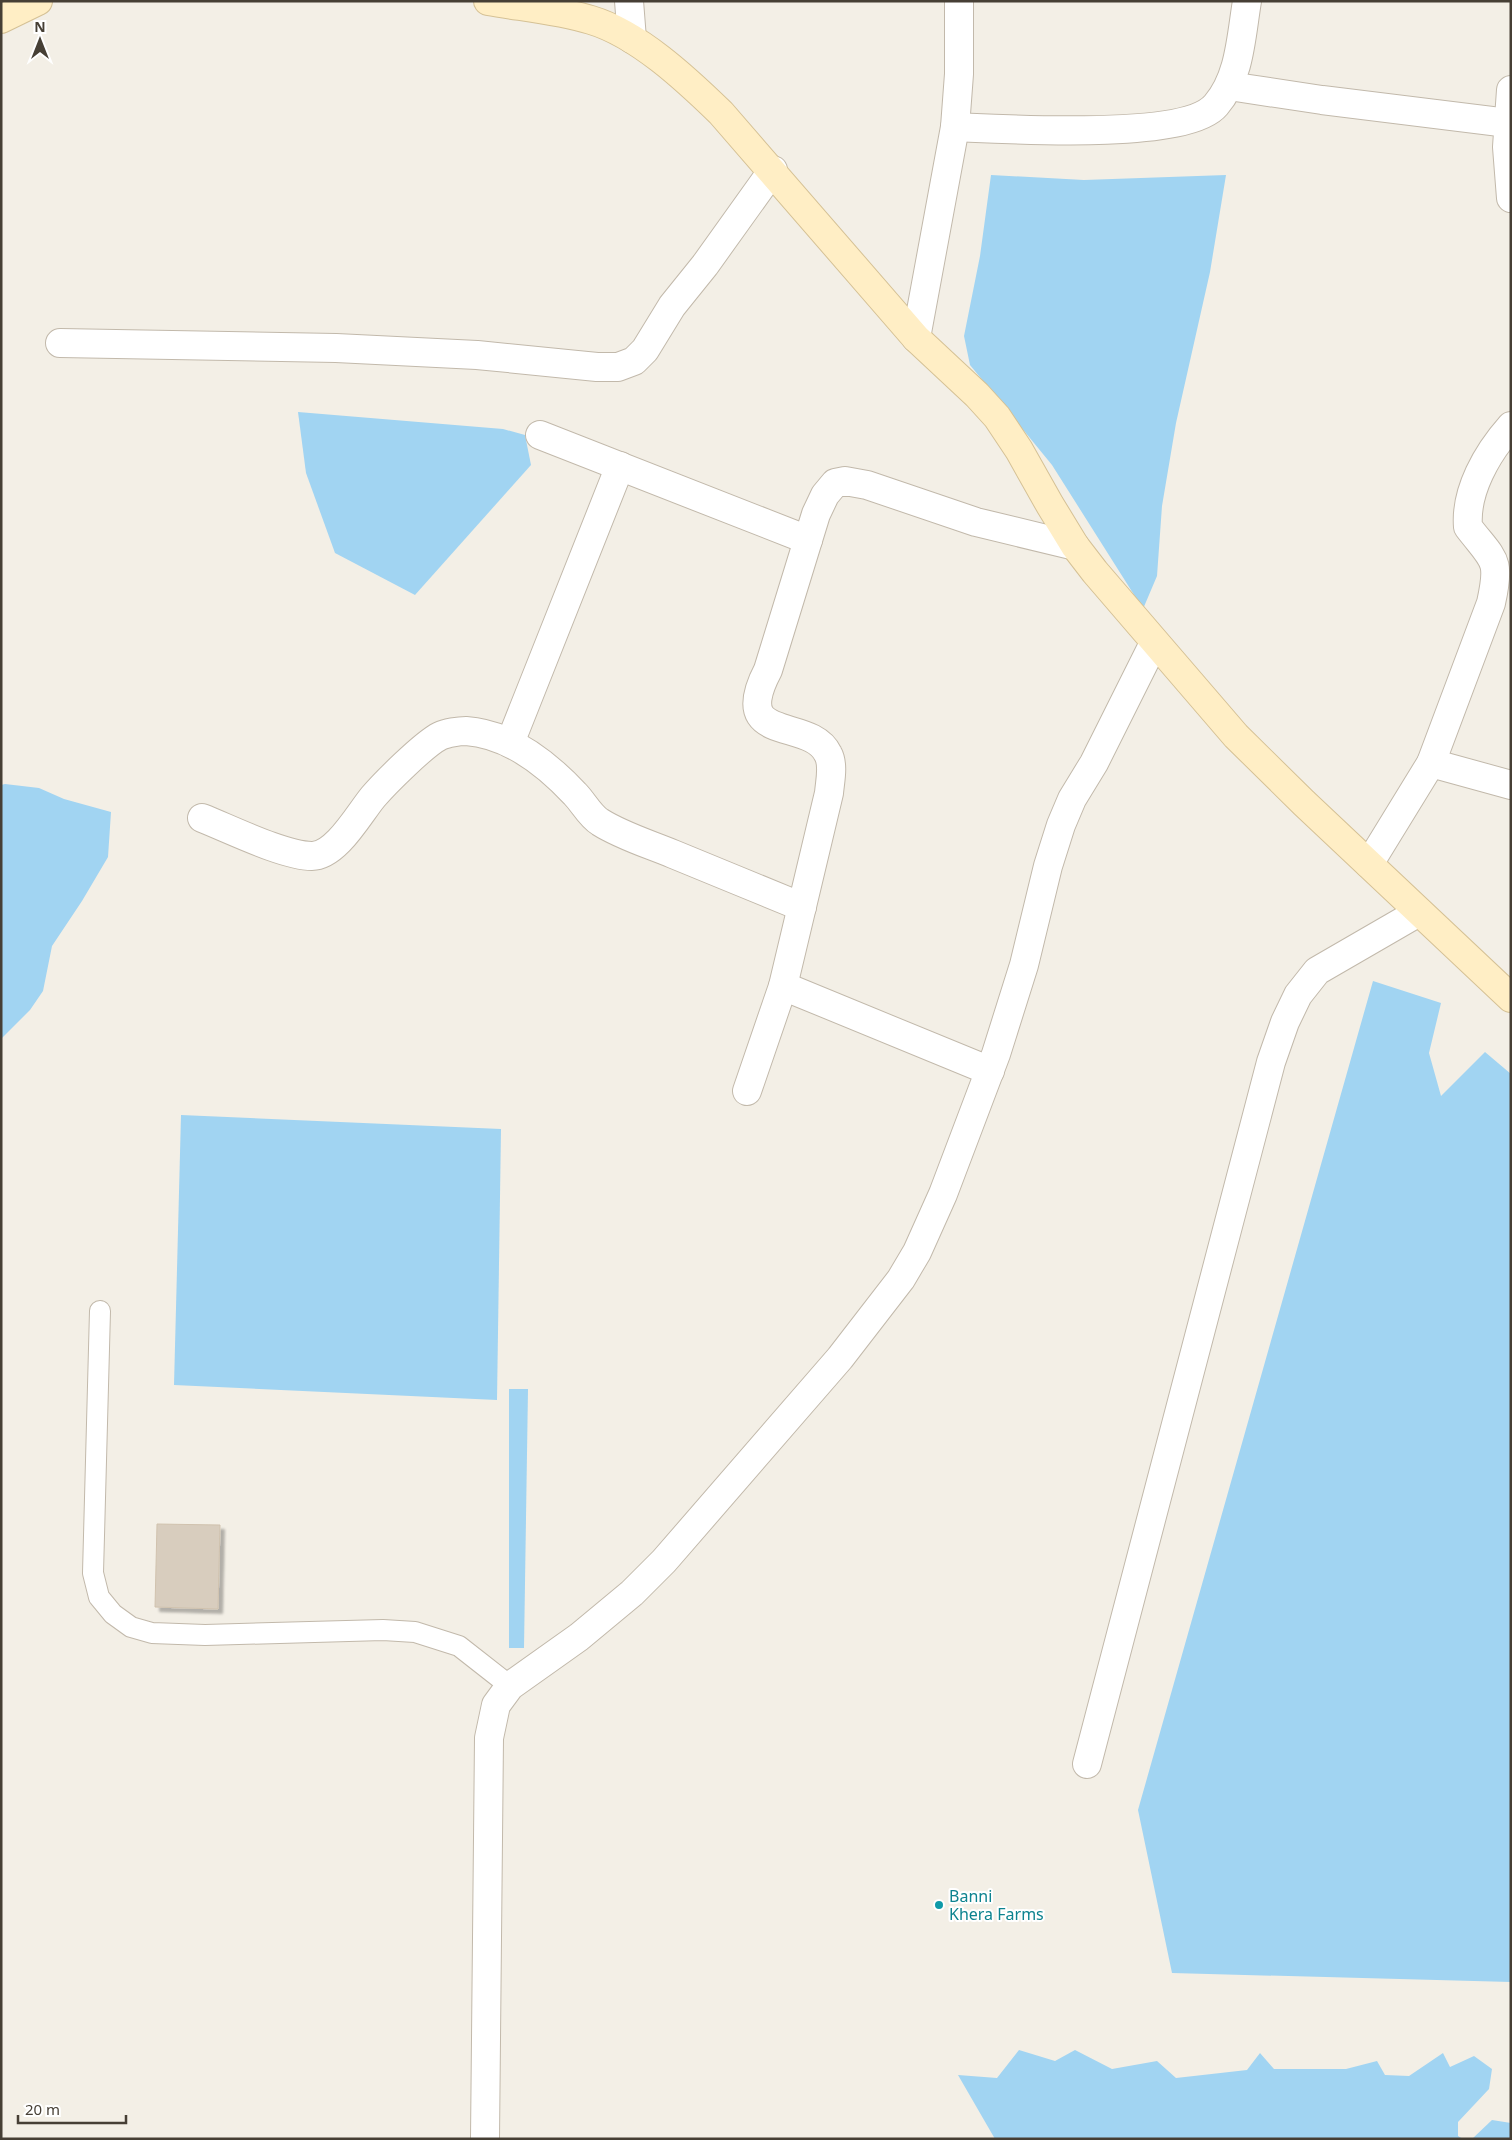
<svg xmlns="http://www.w3.org/2000/svg" width="1512" height="2140" viewBox="0 0 1512 2140" font-family="'Noto Sans',sans-serif">
<defs>
<filter id="shadow"><feDropShadow dx="4.5" dy="4.5" stdDeviation="1" flood-color="#0004"/></filter>
</defs>
<rect width="100%" height="100%" fill="#f3efe6"/>
<g fill="#a1d4f2">
<polygon points="991,175 1084,180 1226,175 1210,272 1176,423 1162,506 1157,576 1143,609 1052,465 970,365 964,336 980,256"/>
<polygon points="298,412 503,429 525,435 531,465 415,595 335,553 306,473"/>
<polygon points="5,784 39,788 64,799 111,812 108,857 82,901 52,946 43,991 30,1010 1,1039 1,785"/>
<polygon points="1373,981 1441,1003 1429,1053 1441,1096 1485,1052 1511,1074 1511,1982 1172,1973 1138,1810"/>
<polygon points="181,1115 501,1129 497,1400 174,1385"/>
<polygon points="509,1389 528,1389 524,1648 509,1648"/>
<polygon points="1019,2050 1055,2061 1075,2050 1112,2069 1157,2061 1176,2078 1247,2070 1260,2053 1274,2069 1346,2069 1377,2061 1385,2075 1409,2076 1443,2053 1450,2067 1474,2056 1492,2069 1489,2089 1458,2122 1458,2136 1463,2139 995,2139 958,2075 997,2078"/>
<polygon points="1492,2120 1511,2123 1511,2139 1472,2139"/>
</g>
<polygon fill="#d8cdbe" stroke="#d0c2ae" filter="url(#shadow)" points="157,1524 220,1525 218,1609 155,1607"/>
<g fill="none" stroke-linecap="round" stroke-linejoin="round">
<g stroke="#c2b9ab" stroke-width="22">
<polyline id="lane" points="100,1311 93,1573 99,1597 113,1614 131,1627 152,1633 205,1635 383,1630 415,1632 459,1646 510,1686"/>
</g>
<g stroke="#c2b9ab" stroke-width="30">
<g id="street">
<polyline points="629,1 632,39"/>
<polyline points="1229,86 1322,100 1508,123"/>
<polyline points="1511,90 1507,147 1511,198"/>
<path d="M 955,127 C 1004,129 1186,141 1216,105 C 1240,77 1241,37 1247,1"/>
<polyline points="916,338 955,127 959,74 959,1"/>
<polyline points="60,343 336,348 477,355 597,367 618,367 634,361 645,350 672,306 705,265 773,170"/>
<polyline points="540,435 808,540"/>
<polyline points="510,743 620,466"/>
<polyline points="1431,763 1511,785"/>
<path d="M 202,818 C 230,829 284,856 312,856 C 336,856 359,814 373,797 C 385,783 424,744 440,736 C 446,733 459,731 466,731 C 509,734 547,764 575,794 C 583,802 590,816 600,822 C 622,836 649,844 673,854 C 716,872 759,889 802,907"/>
<path d="M 1369,864 L 1431,763 L 1491,603 C 1501,558 1494,561 1468,527 C 1465,491 1487,453 1511,426"/>
<polyline points="783,986 990,1071"/>
<path d="M 747,1091 L 783,986 L 829,793 C 830,781 834,765 828,754 C 810,716 728,746 768,670 L 816,514 L 825,495 L 835,483 L 845,481 L 867,485 L 976,522 L 1075,546"/>
<polyline points="1087,1764 1271,1062 1285,1022 1298,995 1317,971 1419,912"/>
<polyline points="485,2139 489,1738 496,1705 510,1686 579,1637 632,1593 664,1561 840,1358 901,1279 917,1252 943,1194 996,1054 1024,965 1048,866 1061,825 1072,799 1094,763 1154,643"/>
</g>
</g>
<g stroke="#d5c195" stroke-width="30">
<g id="secondary">
<path d="M 488,1 C 522,7 558,10 591,20 C 638,34 686,79 721,113 L 916,338 L 977,395 L 997,417 L 1019,450 L 1050,505 L 1075,546 L 1095,572 L 1236,736 L 1304,803 L 1511,998"/>
<polyline points="1,19 38,1"/>
</g>
</g>
<use href="#lane" stroke="#fff" stroke-width="20"/>
<use href="#street" stroke="#fff" stroke-width="28"/>
<use href="#secondary" stroke="#ffeec5" stroke-width="28"/>
</g>
<circle fill="#0f9aa8" stroke="#fff" stroke-width="2" cx="939" cy="1905" r="5"/>
<g text-anchor="middle" dominant-baseline="central" stroke-width="4" stroke-linejoin="round" paint-order="stroke">
<g font-size="16" fill="#0d838f" stroke="#fff" text-anchor="start">
<text x="949" y="1896">Banni<tspan x="949" dy="18">Khera Farms</tspan></text>
</g>
</g>
<rect width="1512" height="2140" fill="none" stroke="#463f35" stroke-width="5"/>
<g transform="translate(40 40)" stroke="#ffffff" stroke-width="4" paint-order="stroke">
<path d="M0-4L9 19L0 12L-9 19Z" fill="#463f35"/>
<text y="-8" font-size="14" font-weight="bold" text-anchor="middle" fill="#463f35">N</text>
</g>
<path d="M18 2115v8h108v-8" fill="none" stroke="#463f35" stroke-width="2.5"/>
<text x="25" y="2115" font-size="15" fill="#463f35" stroke="#ffffff" stroke-width="4" paint-order="stroke">20 m</text>
</svg>
